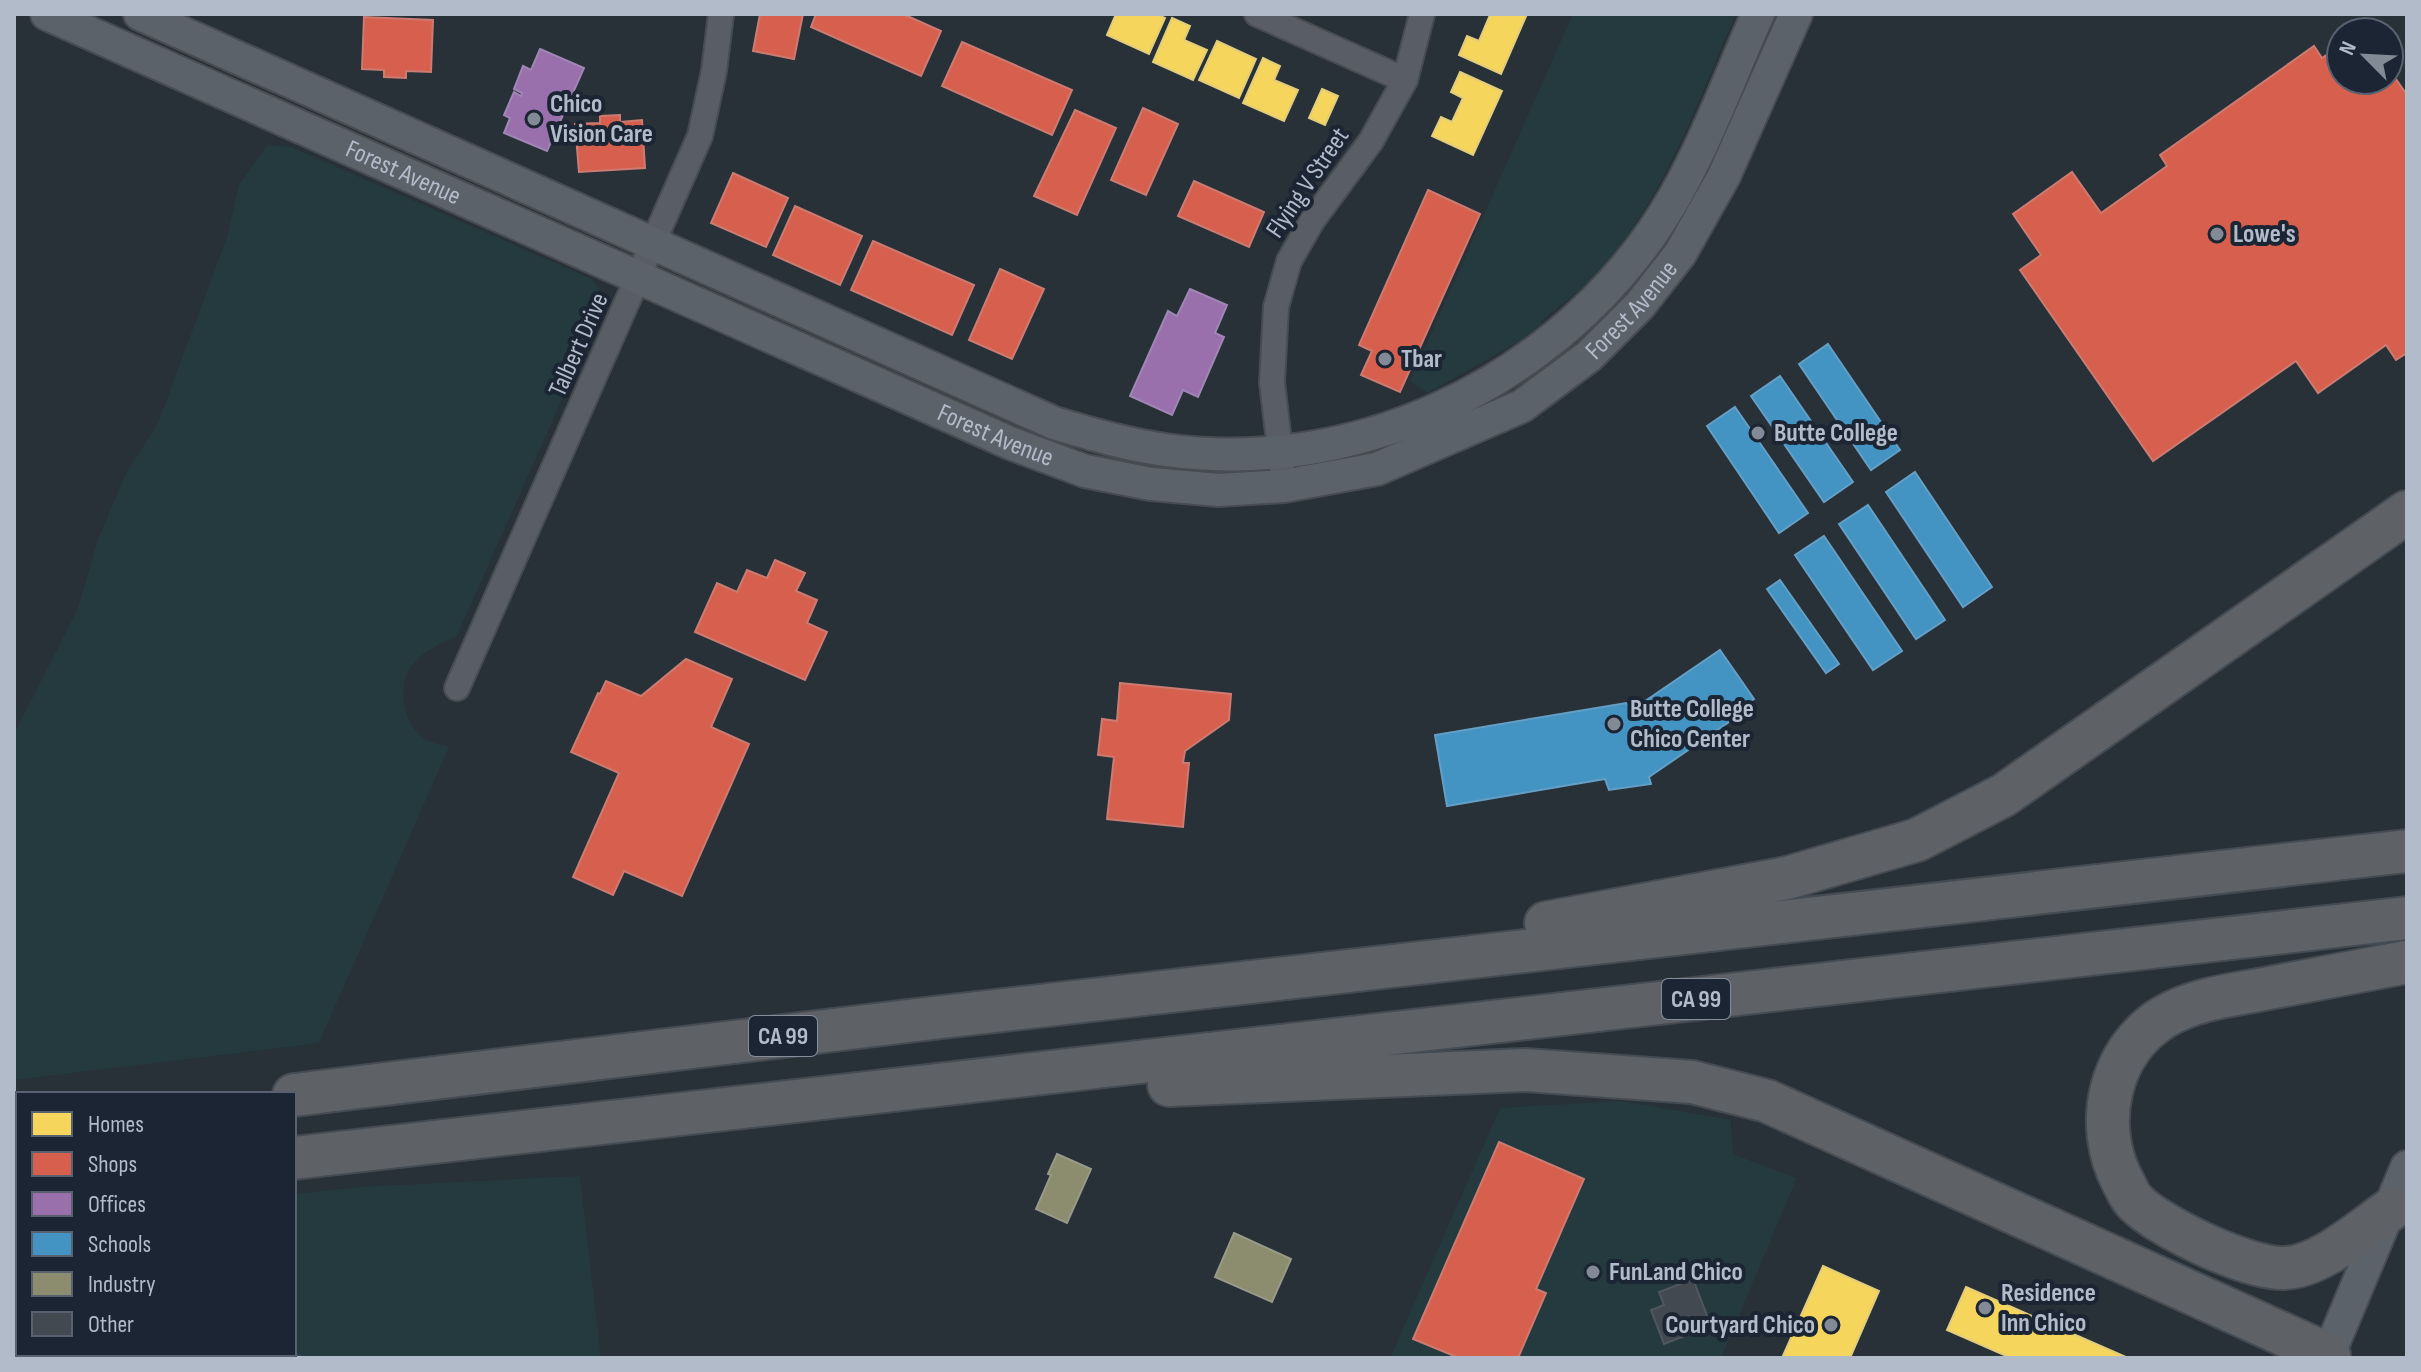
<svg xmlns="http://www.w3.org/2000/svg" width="2421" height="1372" viewBox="0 0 2421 1372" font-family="'Sofia Sans Condensed',sans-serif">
<rect width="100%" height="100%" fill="#283038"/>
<g fill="#253a3e">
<path d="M 1573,14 L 1736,14 C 1697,103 1664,201 1597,273 C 1581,291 1559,306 1541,321 L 1541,329 L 1428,393 L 1410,381 Z"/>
<path d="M 267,145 L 291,147 L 592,279 L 601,292 L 603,307 L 457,636 C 442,643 421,652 411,667 C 396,686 404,727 425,739 C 432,743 441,744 449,747 L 319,1043 L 14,1080 L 14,734 L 78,608 L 98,539 L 126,473 L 158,423 L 227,237 L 239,185 Z"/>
<polygon points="1622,1101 1731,1120 1733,1154 1797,1178 1721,1358 1390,1358 1500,1108"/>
<polygon points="580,1176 601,1358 14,1358 14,1224 18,1224 18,1354 294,1354 294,1194 360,1187"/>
</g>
<g fill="#f6d55c" stroke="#e2cd7d" stroke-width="2">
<polygon points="1116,14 1156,14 1165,18 1149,54 1107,35"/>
<polygon points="1488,14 1527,14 1501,74 1459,55 1467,36 1479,41 1490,15"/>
<polygon points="1172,18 1190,26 1184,40 1207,50 1193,80 1153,62"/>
<polygon points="1217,41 1256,59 1239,98 1199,80"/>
<polygon points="1263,58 1280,66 1274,80 1298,90 1284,121 1243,103"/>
<polygon points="1460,72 1502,91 1473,155 1432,136 1441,117 1452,122 1463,98 1451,92"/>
<polygon points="1322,89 1338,96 1325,125 1309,118"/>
<polygon points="1823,1266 1879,1291 1850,1358 1782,1358"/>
<polygon points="1966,1287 2128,1358 2011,1358 1947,1330"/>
</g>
<g fill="#d6604d" stroke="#cb7b72" stroke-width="2">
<polygon points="760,14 803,14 794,59 753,51"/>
<polygon points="816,14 903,14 941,31 921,76 811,27"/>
<polygon points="364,17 433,20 431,72 406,71 406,78 384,77 384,70 362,69"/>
<polygon points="962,42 1072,90 1052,135 942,86"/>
<polygon points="2341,45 2341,80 2389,80 2389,69 2407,95 2407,353 2396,360 2386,345 2318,393 2296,361 2153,461 2020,270 2041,255 2013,214 2072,172 2101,213 2167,166 2160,155 2314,46 2322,58"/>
<polygon points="1143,108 1178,124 1146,195 1111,180"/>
<polygon points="1075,110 1116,128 1077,215 1034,196"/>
<polygon points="620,115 620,122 642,120 645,168 579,172 575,124 600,123 600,116"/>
<polygon points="733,173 788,198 766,247 711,223"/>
<polygon points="1194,181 1264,212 1249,247 1178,216"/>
<polygon points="1428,190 1480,214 1400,392 1361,375 1372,351 1359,345"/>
<polygon points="795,206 862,236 840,285 773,255"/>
<polygon points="873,241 974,285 952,335 851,290"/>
<polygon points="1000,269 1044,289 1012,359 969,340"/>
<polygon points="775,560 805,573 796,591 817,600 807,623 827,632 805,680 695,632 717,583 737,592 747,570 767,578"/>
<polygon points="686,659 732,679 711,727 749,744 682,896 624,871 613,895 573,877 619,773 571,752 598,693 600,694 606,681 641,696"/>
<polygon points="1120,683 1231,694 1229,720 1185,751 1183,763 1189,763 1183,827 1107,819 1114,757 1098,755 1102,719 1117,721"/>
<polygon points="1499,1142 1584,1179 1536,1289 1546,1293 1518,1358 1459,1358 1413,1339"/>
</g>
<g fill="#9970ab" stroke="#a086b4" stroke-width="2">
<polygon points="540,49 584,68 547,151 504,133 510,118 504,115 514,92 521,96 522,93 514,89 523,66 531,70"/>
<polygon points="1190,289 1227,305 1215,333 1224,337 1198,397 1183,390 1172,415 1130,396 1168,311 1177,316"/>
</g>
<g fill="#4393c3" stroke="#649fc5" stroke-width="2">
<polygon points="1828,344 1900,450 1871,470 1799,364"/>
<polygon points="1780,376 1853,482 1824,502 1751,396"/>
<polygon points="1735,407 1808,513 1779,533 1707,426"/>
<polygon points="1915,472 1992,587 1963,607 1886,492"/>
<polygon points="1868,505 1945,620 1916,639 1839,524"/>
<polygon points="1824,536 1902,651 1873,670 1795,555"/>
<polygon points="1780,580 1839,664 1826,673 1767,589"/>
<polygon points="1720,650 1754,699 1739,709 1742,713 1649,777 1651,784 1609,790 1605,779 1447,806 1435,735 1626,703 1632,710"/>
</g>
<g fill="#8c8c6e" stroke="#979a89" stroke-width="2">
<polygon points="1057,1154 1091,1169 1067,1223 1036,1209 1051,1175 1048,1174"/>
<polygon points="1234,1233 1291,1259 1272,1302 1215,1277"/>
</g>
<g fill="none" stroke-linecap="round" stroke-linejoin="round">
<g stroke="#344862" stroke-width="6">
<polyline points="14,1253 18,1252"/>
<polyline points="291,1354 300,1358"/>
</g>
</g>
<polygon fill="#424950" stroke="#50575f" stroke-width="2" points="1693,1279 1711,1326 1664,1344 1651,1310 1664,1305 1659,1292"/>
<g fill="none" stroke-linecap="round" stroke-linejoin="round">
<g stroke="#474c53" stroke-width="28">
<g id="street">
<polyline points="1257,14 1405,80"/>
<polyline points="1282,468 1272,382 1276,307 1289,261 1312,221 1371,141 1405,80 1422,14"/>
<polyline points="457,688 700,136 714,71 721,14"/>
</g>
</g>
<g stroke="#474c53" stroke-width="36">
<g id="secondary">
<path id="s1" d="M 47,14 L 1010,443 L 1085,471 L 1151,484 L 1218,490 L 1284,486 L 1377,469 L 1522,406 L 1589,356 L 1640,305 L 1680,254 L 1724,176 L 1796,14"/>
<path d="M 140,14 L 1054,423 C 1091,434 1128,445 1166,450 C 1353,476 1545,386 1652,233 C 1698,167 1725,87 1758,14"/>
<polyline points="2327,1358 2407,1167"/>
</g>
</g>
<g stroke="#454b53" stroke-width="46">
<g id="highway">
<polyline points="1546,923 1787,878 1917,840 2004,795 2407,512"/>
<polyline points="1169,1085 1525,1070 1692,1082 1767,1101 2329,1355"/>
<polyline points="294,1095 933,1018 2407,851"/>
<polyline points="14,1127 18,1126"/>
<polyline points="294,1158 2407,918"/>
<polyline points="14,1189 18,1188"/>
<path d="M 2390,1210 C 2361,1230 2320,1267 2284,1268 C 2248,1269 2161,1228 2136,1203 C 2130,1198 2127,1189 2123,1182 C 2093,1126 2108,1051 2164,1017 C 2196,998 2234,995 2269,988 C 2315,979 2361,971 2407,962"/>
</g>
</g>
<use href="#street" stroke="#595d65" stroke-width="24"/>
<use href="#secondary" stroke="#5c626a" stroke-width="32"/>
<use href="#highway" stroke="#5e6165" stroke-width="42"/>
</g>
<g fill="#828a96" stroke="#1c2533" stroke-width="3">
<circle cx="534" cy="119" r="8"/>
<circle cx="2217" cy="234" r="8"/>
<circle cx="1385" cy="359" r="8"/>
<circle cx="1758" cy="433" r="8"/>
<circle cx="1614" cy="724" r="8"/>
<circle cx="1593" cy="1272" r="8"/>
<circle cx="1985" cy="1308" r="8"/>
<circle cx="1831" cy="1325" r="8"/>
</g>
<g text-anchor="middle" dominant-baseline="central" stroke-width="8" stroke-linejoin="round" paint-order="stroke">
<g fill="#1c2533" stroke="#858e9c" stroke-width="2">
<rect x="1662" y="979" width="68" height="40" rx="6"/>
<rect x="749" y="1016" width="68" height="40" rx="6"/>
</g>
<g font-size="24" font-weight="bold" fill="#b2bbc9">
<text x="1696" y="999">CA 99</text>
<text x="783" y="1036">CA 99</text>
</g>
<g font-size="26" font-weight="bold" fill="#b2bbc9" stroke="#1c2533" text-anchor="start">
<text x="550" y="104">Chico<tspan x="550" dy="30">Vision Care</tspan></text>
<text x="2233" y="234">Lowe's</text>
<text x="1401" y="359">Tbar</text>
<text x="1774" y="433">Butte College</text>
<text x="1630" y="709">Butte College<tspan x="1630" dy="30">Chico Center</tspan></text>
<text x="1609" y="1272">FunLand Chico</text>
<text x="2001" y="1293">Residence<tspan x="2001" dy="30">Inn Chico</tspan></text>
<text x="1815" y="1325" text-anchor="end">Courtyard Chico</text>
</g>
<g font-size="26" fill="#b2bbc9" stroke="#1c2533">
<text stroke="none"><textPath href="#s1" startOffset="390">Forest Avenue</textPath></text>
<text transform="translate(1308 183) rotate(-56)">Flying V Street</text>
<text stroke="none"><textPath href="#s1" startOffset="1734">Forest Avenue</textPath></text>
<text transform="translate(579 345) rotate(-66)">Talbert Drive</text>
<text stroke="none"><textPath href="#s1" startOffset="1038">Forest Avenue</textPath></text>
</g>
</g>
<rect width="2421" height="1372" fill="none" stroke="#b2bbc9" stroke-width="32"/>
<rect x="16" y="1092" width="280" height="264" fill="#1c2533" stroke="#58616f" stroke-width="2"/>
<rect x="32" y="1112" width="40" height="24" fill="#f6d55c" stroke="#58616f" stroke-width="2"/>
<text x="88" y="1132" font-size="24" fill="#b2bbc9">Homes</text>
<rect x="32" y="1152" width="40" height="24" fill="#d6604d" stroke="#58616f" stroke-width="2"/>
<text x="88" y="1172" font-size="24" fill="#b2bbc9">Shops</text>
<rect x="32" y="1192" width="40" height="24" fill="#9970ab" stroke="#58616f" stroke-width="2"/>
<text x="88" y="1212" font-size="24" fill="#b2bbc9">Offices</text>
<rect x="32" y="1232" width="40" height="24" fill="#4393c3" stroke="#58616f" stroke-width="2"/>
<text x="88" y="1252" font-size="24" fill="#b2bbc9">Schools</text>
<rect x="32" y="1272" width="40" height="24" fill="#8c8c6e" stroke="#58616f" stroke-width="2"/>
<text x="88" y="1292" font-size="24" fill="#b2bbc9">Industry</text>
<rect x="32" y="1312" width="40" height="24" fill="#424950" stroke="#58616f" stroke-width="2"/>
<text x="88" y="1332" font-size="24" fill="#b2bbc9">Other</text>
<g transform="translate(2365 56) rotate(294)"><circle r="38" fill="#1c2533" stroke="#58616f" stroke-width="2"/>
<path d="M0-6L14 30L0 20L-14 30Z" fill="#828a96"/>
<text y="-12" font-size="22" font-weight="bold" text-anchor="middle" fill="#b2bbc9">N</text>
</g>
</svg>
